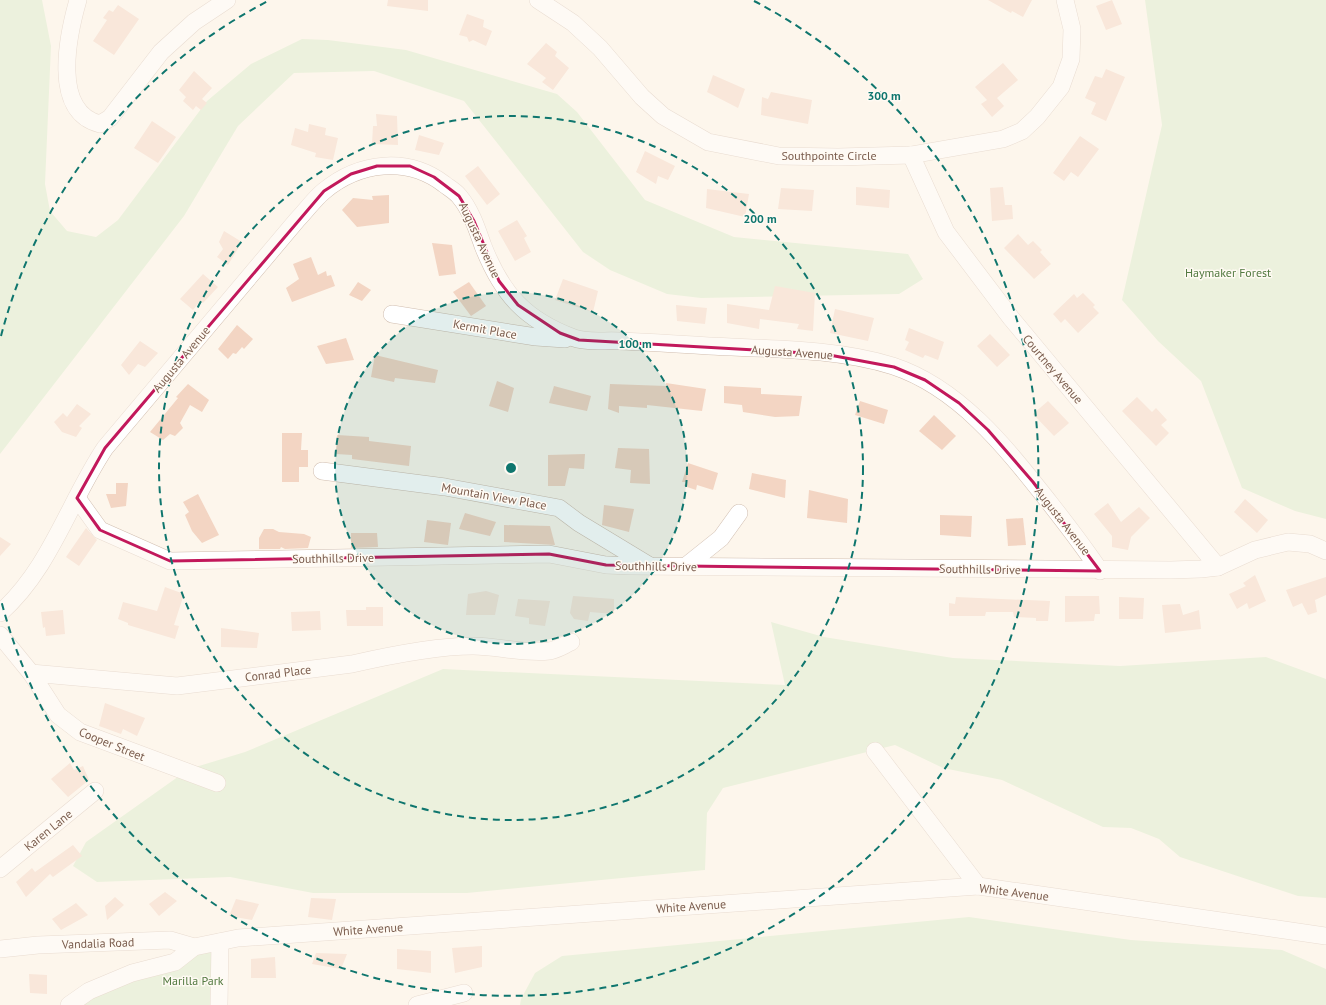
<svg xmlns="http://www.w3.org/2000/svg" width="1326" height="1005" viewBox="0 0 1326 1005" font-family="'PT Sans',sans-serif">
<rect width="100%" height="100%" fill="#fdf6ec"/>
<g fill="#d8ecc9">
<polygon points="0,0 42,0 51,46 45,184 50,211 67,231 96,237 118,220 207,101 251,64 302,39 328,40 406,50 557,94 577,112 645,200 734,237 908,254 923,279 899,294 701,298 667,294 610,270 583,252 464,101 374,71 294,73 238,126 184,216 0,454"/>
<polygon points="1145,0 1326,0 1326,519 1295,511 1242,488 1201,381 1158,341 1122,300 1162,125"/>
<polygon points="771,622 824,637 953,658 1120,666 1266,657 1326,679 1326,898 1298,896 1180,857 1159,839 1131,828 1103,827 1002,780 943,768 895,745 723,788 707,813 705,870 467,893 313,893 230,877 97,882 73,866 86,842 189,769 245,752 443,669 785,685"/>
<polygon points="969,917 1131,940 1282,950 1326,969 1326,1005 520,1005 521,999 535,973 562,956"/>
<polygon points="220,943 219,1005 69,1005"/>
</g>
<g fill="#f3d5c3">
<polygon points="388,0 428,0 428,11 387,6"/>
<polygon points="988,0 1032,0 1023,17 1012,11 1011,13"/>
<polygon points="1112,0 1122,24 1106,30 1096,6"/>
<polygon points="118,5 139,19 114,55 93,41 107,20 103,18 109,10 113,12"/>
<polygon points="467,14 484,20 483,27 492,31 486,46 473,40 469,42 467,37 459,35"/>
<polygon points="546,43 557,52 555,56 569,68 553,90 542,82 546,78 527,64"/>
<polygon points="1003,63 1018,80 997,98 1004,106 992,117 981,104 987,100 975,87"/>
<polygon points="1106,69 1125,77 1106,121 1091,114 1096,103 1085,98 1095,76 1102,78"/>
<polygon points="194,71 212,88 202,99 207,103 201,110 196,106 193,110 183,101 186,97 179,90"/>
<polygon points="713,75 745,89 738,108 707,92"/>
<polygon points="771,92 812,100 808,124 761,115 762,97 768,99"/>
<polygon points="376,114 397,116 398,145 372,144 373,126 377,126"/>
<polygon points="152,121 176,137 158,163 134,148"/>
<polygon points="309,124 326,128 325,135 338,138 333,160 315,157 316,153 291,145 295,128 308,132"/>
<polygon points="419,135 444,143 439,155 415,150"/>
<polygon points="1080,136 1099,149 1078,177 1071,172 1064,181 1053,173"/>
<polygon points="645,151 675,166 668,180 658,176 656,184 636,172"/>
<polygon points="478,166 500,194 487,205 465,176"/>
<polygon points="856,187 890,190 889,208 856,205"/>
<polygon points="1003,187 1005,205 1012,205 1013,219 992,221 990,188"/>
<polygon points="781,188 814,190 812,211 778,209"/>
<polygon points="707,189 749,194 745,217 706,208"/>
<polygon points="389,195 389,223 357,227 342,210 353,198 373,200 372,196"/>
<polygon points="517,220 527,236 524,238 531,252 515,261 498,231"/>
<polygon points="224,231 242,242 228,265 217,257 223,249 219,242"/>
<polygon points="1018,234 1028,245 1033,241 1042,250 1040,252 1051,264 1034,279 1004,248"/>
<polygon points="432,243 452,245 456,274 439,276"/>
<polygon points="311,257 318,275 326,271 327,276 331,275 335,286 292,302 286,288 299,279 293,264"/>
<polygon points="203,274 218,287 203,303 200,301 193,310 180,299"/>
<polygon points="563,279 598,291 593,312 555,300"/>
<polygon points="358,282 371,290 362,301 349,295"/>
<polygon points="469,282 486,306 471,316 453,292"/>
<polygon points="775,286 815,293 813,331 797,329 799,324 760,319 759,329 727,323 727,304 769,310"/>
<polygon points="1083,293 1095,305 1093,307 1099,313 1078,333 1065,319 1061,323 1053,314 1074,294 1077,298"/>
<polygon points="676,305 707,308 705,324 677,321"/>
<polygon points="835,309 874,318 868,341 830,333"/>
<polygon points="237,325 253,339 244,349 242,347 236,354 233,353 228,359 218,349"/>
<polygon points="909,328 944,342 938,360 925,355 923,358 905,350 909,342 905,340"/>
<polygon points="990,334 1010,355 997,367 977,346"/>
<polygon points="346,338 354,360 326,364 317,346"/>
<polygon points="140,341 158,353 145,367 138,364 129,375 121,365"/>
<polygon points="375,355 438,370 435,383 395,378 394,382 371,377"/>
<polygon points="497,381 514,388 508,412 489,406"/>
<polygon points="666,383 706,389 702,411 647,405 647,408 619,406 619,413 608,409 610,384 666,386"/>
<polygon points="188,384 209,400 202,412 190,405 180,423 183,428 175,436 170,434 163,440 150,432 178,398 176,397"/>
<polygon points="554,386 591,396 587,411 549,403"/>
<polygon points="724,386 761,388 761,394 802,396 799,416 775,417 743,412 742,405 724,403"/>
<polygon points="1137,397 1152,412 1156,408 1167,420 1161,425 1169,433 1156,446 1122,411"/>
<polygon points="860,401 888,410 884,424 855,415"/>
<polygon points="1048,401 1069,423 1054,436 1033,414"/>
<polygon points="77,404 91,414 79,426 82,428 76,437 62,432 54,422 63,413 67,417"/>
<polygon points="934,415 956,436 942,450 919,431"/>
<polygon points="282,433 302,433 301,450 308,450 308,467 299,467 299,482 282,482"/>
<polygon points="337,435 369,437 369,441 411,446 409,466 352,459 352,455 336,454"/>
<polygon points="618,448 649,449 650,484 630,483 631,470 615,468"/>
<polygon points="585,454 584,469 569,468 565,486 548,486 548,455"/>
<polygon points="688,463 718,473 713,490 697,485 696,490 684,486 686,482 682,482"/>
<polygon points="752,473 786,480 785,498 749,489"/>
<polygon points="116,483 128,483 126,506 111,508 106,494 116,494"/>
<polygon points="809,490 848,499 847,523 807,518"/>
<polygon points="198,494 219,535 202,543 192,531 185,515 189,512 183,502"/>
<polygon points="1245,499 1268,520 1257,533 1234,512"/>
<polygon points="1108,503 1121,522 1139,507 1150,518 1131,537 1128,550 1112,547 1112,536 1094,514"/>
<polygon points="604,505 634,509 629,532 602,525"/>
<polygon points="465,513 496,522 490,536 459,529"/>
<polygon points="940,515 972,516 971,537 940,535"/>
<polygon points="1023,518 1026,545 1008,546 1006,519"/>
<polygon points="427,520 451,523 448,545 424,542"/>
<polygon points="504,525 550,526 555,545 504,542"/>
<polygon points="86,528 97,540 79,566 66,557"/>
<polygon points="264,529 273,529 279,532 304,534 311,537 308,548 285,549 281,547 280,549 259,549 259,538"/>
<polygon points="351,533 377,533 378,547 351,548"/>
<polygon points="0,537 11,544 0,556"/>
<polygon points="1255,575 1266,601 1249,609 1247,603 1237,609 1229,594 1246,586 1243,583"/>
<polygon points="1326,577 1326,595 1315,600 1317,612 1308,615 1302,603 1293,607 1286,590"/>
<polygon points="165,587 184,594 174,625 179,626 175,639 128,625 128,623 118,619 123,602 157,611"/>
<polygon points="486,591 499,595 495,615 466,615 468,594"/>
<polygon points="573,596 614,599 614,614 590,612 588,621 574,619 570,613"/>
<polygon points="1065,596 1099,596 1100,614 1095,614 1094,621 1065,622"/>
<polygon points="956,597 1050,601 1048,621 1036,621 1036,618 1014,617 1013,612 986,612 985,616 949,616 949,603 955,604"/>
<polygon points="1119,597 1144,598 1143,619 1119,619"/>
<polygon points="518,599 550,601 545,626 529,624 529,618 515,616"/>
<polygon points="1180,604 1183,615 1199,610 1201,629 1165,633 1162,605"/>
<polygon points="366,607 383,607 383,626 347,626 346,610 366,610"/>
<polygon points="63,610 65,634 46,636 45,627 43,628 41,612"/>
<polygon points="320,611 321,630 292,631 291,612"/>
<polygon points="221,628 259,633 257,648 221,647"/>
<polygon points="105,703 145,718 137,736 123,729 121,734 99,726"/>
<polygon points="70,763 74,770 83,766 89,780 68,797 51,779"/>
<polygon points="73,845 82,856 53,877 50,874 26,897 16,882 32,868 35,872"/>
<polygon points="165,892 177,901 159,916 149,904"/>
<polygon points="115,897 124,905 107,920 105,906"/>
<polygon points="311,898 336,899 332,920 308,917"/>
<polygon points="236,899 259,904 252,920 229,916"/>
<polygon points="76,903 88,915 61,930 52,919"/>
<polygon points="482,946 482,967 455,973 452,948"/>
<polygon points="397,949 431,951 431,973 397,969"/>
<polygon points="316,953 347,954 341,969 312,964"/>
<polygon points="275,957 276,978 251,978 251,959"/>
<polygon points="29,974 47,975 47,994 30,993"/>
</g>
<g fill="none" stroke-linecap="round" stroke-linejoin="round">
<g stroke="#d1beb0" stroke-width="18">
<g id="minor">
<path d="M 78,0 C 68,35 51,112 100,124 L 110,118 L 161,52 L 194,22 L 227,0"/>
<polyline points="538,0 573,23 600,48 642,97 663,116 708,142 779,156 838,157 911,155 1003,139 1022,131 1037,117 1061,87 1071,59 1072,29 1065,0"/>
<polyline points="911,155 946,232 1011,318 1218,567"/>
<polyline points="392,314 536,337 565,339"/>
<polyline points="322,471 445,487 559,508 579,523 650,566"/>
<polyline points="77,498 100,530 170,561 549,554 606,565 630,566 1171,570 1201,569 1218,567 1255,550 1288,542 1310,544 1326,551"/>
<polyline points="686,566 721,538 739,513"/>
<path d="M 0,613 C 50,569 69,502 105,448 L 297,220 C 306,211 314,199 324,191 C 359,162 407,156 444,184 C 449,188 455,191 459,196 C 471,210 477,229 483,246 C 502,294 525,320 574,338 C 587,343 605,340 619,341 C 649,342 679,344 709,346 C 768,349 836,348 893,366 C 960,388 1007,449 1049,502 C 1067,525 1084,547 1100,571"/>
<path d="M 0,635 L 31,673 L 177,686 L 352,664 C 387,656 436,646 473,646 C 498,646 524,654 549,651 C 557,650 564,645 571,642"/>
<polyline points="31,673 58,715 80,732 217,783"/>
<polyline points="875,751 978,886"/>
<polyline points="0,869 95,791"/>
<polyline points="0,949 38,945 170,940 194,947"/>
<polyline points="69,1005 89,991 132,973 175,962 194,947 238,938 978,886 1326,936"/>
<polyline points="219,1005 220,942"/>
<polyline points="417,1005 464,993"/>
</g>
</g>
<use href="#minor" stroke="#fff" stroke-width="17"/>
</g>
<path d="M0 0H1326V1005H0ZM 377,166 L 410,166 L 434,177 L 459,196 L 474,221 L 499,281 L 518,305 L 560,333 L 579,340 L 824,354 L 894,367 L 925,380 L 959,403 L 988,430 L 1033,482 L 1100,571 L 606,565 L 549,554 L 170,561 L 100,530 L 77,498 L 105,448 L 324,191 L 351,174 Z" fill="#fdf6ec" fill-opacity=".55" fill-rule="evenodd"/>
<path fill="none" stroke="#c2185b" stroke-width="3" stroke-linejoin="round" d="M 377,166 L 410,166 L 434,177 L 459,196 L 474,221 L 499,281 L 518,305 L 560,333 L 579,340 L 824,354 L 894,367 L 925,380 L 959,403 L 988,430 L 1033,482 L 1100,571 L 606,565 L 549,554 L 170,561 L 100,530 L 77,498 L 105,448 L 324,191 L 351,174 Z"/>
<circle cx="511" cy="468" r="176" fill="#0f766e" fill-opacity=".12"/>
<g fill="none" stroke="#0f766e" stroke-width="2" stroke-dasharray="7 5">
<circle cx="511" cy="468" r="176"/>
<circle cx="511" cy="468" r="352"/>
<path d="M1 336A527 527 0 0 1 268 1M754 1A527 527 0 1 1 1 600"/>
</g>
<g text-anchor="middle" dominant-baseline="central" stroke-width="3" stroke-linejoin="round" paint-order="stroke">
<g font-size="12" fill="#7a5c4d" stroke="#fffaf3">
<text x="829" y="155">Southpointe Circle</text>
<text transform="translate(480 240) rotate(65)">Augusta Avenue</text>
<text transform="translate(485 329) rotate(10)">Kermit Place</text>
<text transform="translate(792 352) rotate(4)">Augusta Avenue</text>
<text transform="translate(181 359) rotate(-50)">Augusta Avenue</text>
<text transform="translate(1053 369) rotate(50)">Courtney Avenue</text>
<text transform="translate(494 496) rotate(10)">Mountain View Place</text>
<text transform="translate(1063 521) rotate(52)">Augusta Avenue</text>
<text transform="translate(333 558) rotate(-1)">Southhills Drive</text>
<text transform="translate(656 566) rotate(1)">Southhills Drive</text>
<text transform="translate(980 569) rotate(1)">Southhills Drive</text>
<text transform="translate(278 673) rotate(-7)">Conrad Place</text>
<text transform="translate(112 744) rotate(22)">Cooper Street</text>
<text transform="translate(48 830) rotate(-39)">Karen Lane</text>
<text transform="translate(1014 892) rotate(7)">White Avenue</text>
<text transform="translate(691 906) rotate(-4)">White Avenue</text>
<text transform="translate(368 929) rotate(-4)">White Avenue</text>
<text transform="translate(98 943) rotate(-2)">Vandalia Road</text>
</g>
<g font-size="12" fill="#537a41" stroke="#fffaf3">
<text x="1228" y="272">Haymaker Forest</text>
<text x="193" y="980">Marilla Park</text>
</g>
</g>
<circle cx="511" cy="468" r="6" fill="#0f766e" stroke="#fffaf3" stroke-width="2"/>
<g font-size="12" text-anchor="middle" font-weight="bold" fill="#0f766e" stroke="#fffaf3" stroke-width="3" stroke-linejoin="round" paint-order="stroke">
<text x="884" y="100">300 m</text>
<text x="760" y="223">200 m</text>
<text x="635" y="348">100 m</text>
</g>
</svg>
